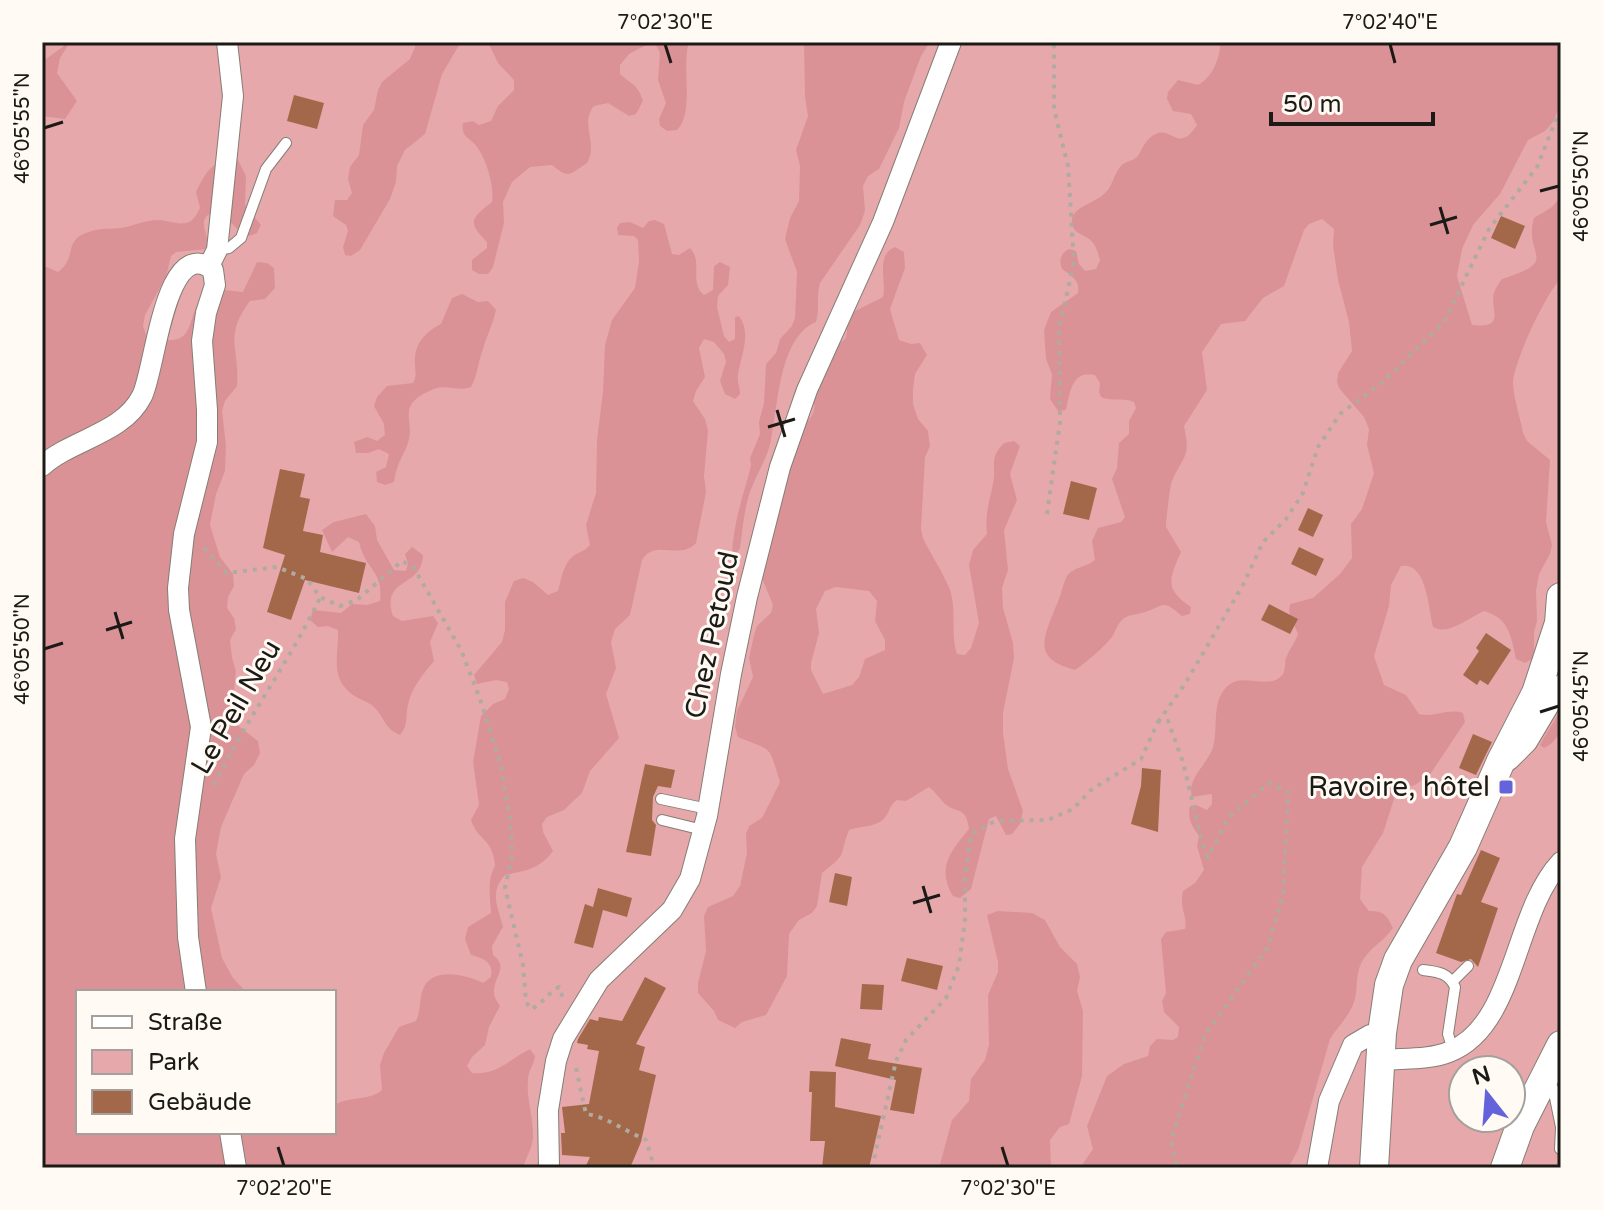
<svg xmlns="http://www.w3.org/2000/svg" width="1603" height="1210" viewBox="0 0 1603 1210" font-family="'Varela Round',sans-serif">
<rect width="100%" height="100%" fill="#f4ede1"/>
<path fill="#e7a8ac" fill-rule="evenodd" d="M 42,42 L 1561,42 L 1561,1168 L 42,1168 ZM 78,992 L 334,992 L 334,1132 L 78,1132 ZM 1463,1070 L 1511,1070 L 1511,1118 L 1463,1118 Z"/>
<g fill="#da9297" fill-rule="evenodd">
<polygon points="64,42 70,42 60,58 57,73 77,101 65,119 42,116 42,62 64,46"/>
<polygon points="417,42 461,42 442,74 425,134 405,150 397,166 396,182 390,199 360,250 351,256 345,255 343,247 348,231 346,225 333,216 335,200 347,200 352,193 348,179 350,167 359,155 363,125 374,110 378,90 382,82 410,59"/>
<path d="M 488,42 L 689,42 C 681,66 695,113 677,130 L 667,131 L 660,126 L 659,119 L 666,103 L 658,80 L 660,53 L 656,45 L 650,43 L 629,54 L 620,65 L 620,74 C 632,85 638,84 643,101 L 636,114 L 629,116 L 608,103 L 594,106 C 579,124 599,143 587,163 C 569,175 569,179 552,165 L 530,167 L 512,182 L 503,202 L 504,223 L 493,267 L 488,274 L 479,274 L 472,270 L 472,260 L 487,248 L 487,242 C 466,221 472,218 492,202 C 494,187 488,164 479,150 C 473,138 460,139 463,123 L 473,121 L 479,125 L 491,121 L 498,106 L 514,90 L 514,80 L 498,63 Z"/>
<path d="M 804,42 L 930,42 L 921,56 L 904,102 L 899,128 L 879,169 L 868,176 L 863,186 L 865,211 L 860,225 L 820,283 C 816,296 820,308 816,322 C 779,337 778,406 771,440 C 768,457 758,471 752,487 C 744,506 743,528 740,548 L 735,556 L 732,555 C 733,524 743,496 751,466 L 750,458 L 760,434 L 759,422 L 764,403 L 766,364 L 776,353 L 780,339 L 792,326 L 795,318 L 797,272 L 785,239 L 790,218 L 799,201 L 800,166 L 796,150 L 808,116 L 805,97 Z"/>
<path d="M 1220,42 L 1561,42 L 1561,103 L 1553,122 L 1545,131 L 1528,140 L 1500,194 L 1473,225 L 1462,249 L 1457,276 L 1472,325 C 1503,328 1493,315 1493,297 C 1494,290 1499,283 1502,279 C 1562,260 1523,257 1534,218 L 1552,207 L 1561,196 L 1561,168 L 1561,279 C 1547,290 1512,366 1513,384 C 1514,400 1520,417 1523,433 L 1527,441 L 1550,460 L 1546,522 L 1552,545 L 1550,554 L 1539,574 L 1536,591 L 1537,621 L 1534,632 L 1534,658 L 1525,663 L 1516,659 C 1511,636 1509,618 1484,611 C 1468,618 1449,636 1433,627 C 1428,607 1427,562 1401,566 L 1391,585 L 1389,606 L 1374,656 L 1384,685 L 1406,695 L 1419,714 C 1435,718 1447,708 1463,713 L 1465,722 L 1431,773 L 1415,785 L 1403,788 L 1395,796 L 1383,833 L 1362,867 L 1360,899 L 1369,911 C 1384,911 1387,915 1393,928 C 1384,941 1371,947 1363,960 C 1354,975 1359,988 1354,1002 C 1349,1017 1338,1026 1330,1039 L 1298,1150 L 1288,1168 L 1080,1168 L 1093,1149 L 1087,1126 L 1107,1076 L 1124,1064 L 1148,1056 L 1150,1046 L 1157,1039 L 1173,1040 L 1178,1037 L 1179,1027 L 1164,1012 L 1162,1001 L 1166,993 L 1161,939 L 1166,932 L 1185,929 C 1188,916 1179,910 1183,891 L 1195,883 L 1204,870 L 1197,846 L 1199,836 C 1192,826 1187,819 1190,806 L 1196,805 L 1207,810 L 1212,804 L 1212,794 L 1192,797 C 1186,779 1208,764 1213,747 C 1219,726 1210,699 1230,684 C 1244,673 1271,691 1283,674 C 1286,669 1284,661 1287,656 C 1290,648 1295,643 1298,634 L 1289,612 L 1290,604 L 1313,598 L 1340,574 L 1352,558 L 1351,524 L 1362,509 L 1374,473 L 1367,445 L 1369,429 L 1364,417 L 1339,388 L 1337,382 L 1338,373 L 1352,351 L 1349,322 L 1338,280 L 1333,245 L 1334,229 L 1322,219 L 1309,224 L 1304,230 L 1284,286 L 1263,298 L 1245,321 L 1221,324 L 1202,352 L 1207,390 L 1184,426 C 1191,458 1184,454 1172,481 C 1170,485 1166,520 1166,527 L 1181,552 C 1169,579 1164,589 1191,607 L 1190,614 L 1182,616 C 1162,599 1166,605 1145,612 C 1137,615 1128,614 1122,620 C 1117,625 1115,632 1112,637 C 1104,647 1086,663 1075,670 C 1032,659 1043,639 1056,606 C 1061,596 1062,586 1067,576 C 1073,567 1087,567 1095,560 L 1092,541 L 1098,528 L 1121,522 L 1125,517 L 1112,479 L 1117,468 L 1119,443 L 1129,434 L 1129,421 L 1136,408 L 1134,402 C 1122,397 1113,402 1101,397 L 1099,392 L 1100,383 L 1095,375 C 1072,370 1070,392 1066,410 L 1058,411 L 1050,399 L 1052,374 L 1046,359 L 1044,330 L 1051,312 L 1078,293 C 1080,280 1072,276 1062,269 C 1059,260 1060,254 1069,249 L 1076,251 L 1079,264 L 1085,271 L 1096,269 L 1100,260 C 1098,254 1097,248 1093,243 C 1087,234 1073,235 1072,223 C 1070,206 1096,204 1106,192 C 1113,185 1114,173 1121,166 C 1125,161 1133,161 1137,157 C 1143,149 1145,138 1156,134 C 1172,126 1178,154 1197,125 L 1191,114 L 1173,111 L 1167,99 L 1168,92 L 1178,80 L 1198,85 C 1212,78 1221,57 1220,42 Z"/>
<path d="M 237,158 L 246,176 L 245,205 L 261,225 L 257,233 L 249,236 L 241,233 L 221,212 C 191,213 210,234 208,249 L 176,252 L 171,256 L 166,277 L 145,315 L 143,326 L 146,335 C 197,351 184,325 202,295 L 214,289 L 243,292 L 257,262 L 267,263 L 274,268 L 275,288 L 265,299 L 250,301 C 223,337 240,348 237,386 L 225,401 L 222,411 L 226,446 L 225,471 L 216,494 L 210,525 L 220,557 L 233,574 L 234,586 L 228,597 L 227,608 L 234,618 L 236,629 L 230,640 L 232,658 L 236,671 L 232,710 L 236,724 L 258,741 L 260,753 L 254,765 L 244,774 L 221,827 L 216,854 L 221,877 L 211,908 L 222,958 L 233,978 L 246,992 L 78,992 L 78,1132 L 334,1132 L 334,1105 C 350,1096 369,1101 382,1090 L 380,1065 L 384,1053 L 399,1027 L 416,1021 C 421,1011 419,1000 423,989 C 432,966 467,975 483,983 L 491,977 C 494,962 483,958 471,955 L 465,939 L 468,927 L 491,913 C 490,896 487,880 495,866 C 493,838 477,840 471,820 L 479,805 L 473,762 L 481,716 L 493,704 L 505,699 L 509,689 L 507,682 L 496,680 L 477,684 L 474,675 L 502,642 L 505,630 L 505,602 L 514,581 L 523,578 L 533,582 L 548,595 L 558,591 C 561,580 563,565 572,557 C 578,552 584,552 590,545 L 586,525 L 596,493 L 597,440 L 603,392 L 605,345 L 612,320 L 635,288 L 639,261 L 638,240 L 634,236 L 618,235 L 617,228 L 620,223 L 630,222 L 643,228 L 649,221 L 655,220 L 664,224 L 672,254 L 679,255 L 690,248 C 704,263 688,281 704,295 L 713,290 L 714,266 L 720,262 L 730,267 L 728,285 L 718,296 L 717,307 L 724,336 L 729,342 L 735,339 L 735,317 L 739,316 C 752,334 741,355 738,375 C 737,382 740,387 740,394 L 735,399 L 725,394 L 720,381 L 726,362 L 724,354 L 714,342 L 704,339 L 699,348 L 705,377 L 696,391 L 693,401 L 705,419 L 708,431 L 704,476 L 706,492 L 696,543 C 680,561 655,538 642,560 L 630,615 L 615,629 L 611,642 L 616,668 L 606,694 L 619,738 L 590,771 L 582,793 L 564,810 L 547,817 L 542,824 L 543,832 L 553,851 C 540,869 525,871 505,875 C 489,893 498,906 503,927 L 492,946 L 493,955 C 510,968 493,976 494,993 C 494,998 498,1002 500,1006 L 489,1027 L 485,1045 L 472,1057 L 467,1066 L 472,1073 C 496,1076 510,1059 530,1049 L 535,1056 C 534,1065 528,1071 528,1080 C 526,1099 534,1118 533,1138 C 532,1149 526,1157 523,1168 L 42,1168 L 42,265 L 58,272 C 80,256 59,238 96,230 C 104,228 113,229 121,228 C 133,226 145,220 158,220 C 168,220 179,226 189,222 C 195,219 197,213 200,208 L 196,192 C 206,171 214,159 237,158 Z"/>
<path d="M 895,247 L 904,252 L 905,268 L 890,309 L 899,340 L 911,344 L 920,343 L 927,355 L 915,374 L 913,390 L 913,404 L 918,419 L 928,431 L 930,446 L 925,457 L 921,529 L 923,538 C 931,555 943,572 950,590 C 957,611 950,633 957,654 L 965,655 L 971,648 L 979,623 L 969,565 L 973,550 L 987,534 C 985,512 989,504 993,484 C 997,466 988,459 1004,443 L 1014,441 L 1020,446 L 1010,474 L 1017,500 L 1004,530 L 1008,570 L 1002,588 L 1003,608 L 1013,643 L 1014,658 L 1003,713 L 1003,733 L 1008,769 L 1023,811 L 1020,824 L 1012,834 L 1006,835 L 996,816 L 989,819 L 971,889 L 960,898 L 953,896 C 936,867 951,851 969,829 C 966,804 955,815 943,802 C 938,796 935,792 929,787 L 906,801 L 897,800 C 889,806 891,809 886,816 C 880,827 860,826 849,830 C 838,858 849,852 822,873 L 817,906 L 812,913 L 799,920 L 789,934 L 787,976 L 766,1015 L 742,1022 L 735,1028 L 718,1020 L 714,1011 L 698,993 L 698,983 L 706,951 L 704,916 L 708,907 L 733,896 L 740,886 L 747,853 L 746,834 L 749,826 L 762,818 L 780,782 C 768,743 773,752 738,737 L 735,727 L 737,711 L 753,677 L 749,658 L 754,635 L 757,626 L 771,613 L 773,605 L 759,571 L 800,426 C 812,420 817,411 813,398 L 835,348 L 846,338 L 847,330 L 843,324 L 845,316 L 883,297 C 887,280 875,255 895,247 ZM 836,587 L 869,591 L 877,601 L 875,621 L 885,640 L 885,650 L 865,659 L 859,677 L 852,685 L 823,694 L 811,670 L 811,663 L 819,633 L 816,609 L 825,591 Z"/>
<path d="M 462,294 L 478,302 L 488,301 L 496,310 C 493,324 487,335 483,349 C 478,362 478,374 471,387 C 459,392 446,384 434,389 C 392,406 418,420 407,446 C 400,462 397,464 394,482 L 385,485 L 377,482 L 376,472 L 386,467 L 389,454 L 379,449 L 368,453 L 356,453 L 354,442 L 367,437 L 377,441 L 385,435 L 384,424 L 374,406 L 377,397 L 387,386 L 413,383 C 417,375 415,373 415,365 C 413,345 425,332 441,324 L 452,298 Z"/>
<path d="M 366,514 L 375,526 L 377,540 L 394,570 L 406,571 L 408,563 L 405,554 L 412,547 L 423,555 C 422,589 381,576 393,616 L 402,621 L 433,616 L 438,623 L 430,642 L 434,661 C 424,673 411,688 408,705 C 405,717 409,725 400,735 C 384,728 386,720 375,708 C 370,702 360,700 353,695 C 329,678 339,655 338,630 L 328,626 L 318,627 L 310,620 L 313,610 L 341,613 L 352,604 L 367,605 L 380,601 C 384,571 365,570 359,542 L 348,537 L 332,552 L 322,530 L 334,522 Z"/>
<path d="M 1561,707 C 1561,726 1562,739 1544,748 L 1540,745 C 1547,731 1556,721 1561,707 Z"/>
<polygon points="998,911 1032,913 1045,920 1060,947 1077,964 1080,977 1077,991 1083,1011 1082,1076 1069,1124 1060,1127 1050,1140 1051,1168 939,1168 952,1120 969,1101 971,1079 985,1060 989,1045 988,995 998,972 998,962 987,915"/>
</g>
<g fill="#a3684a">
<polygon points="294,95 324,103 317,129 287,121"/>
<polygon points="1501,216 1525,226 1515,249 1491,238"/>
<polygon points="280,469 305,474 300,497 310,499 303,531 323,535 320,552 366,563 359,593 305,580 291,620 267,612 285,555 263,548"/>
<polygon points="1071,481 1097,488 1089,520 1063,514"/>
<polygon points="1308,508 1323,515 1313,537 1298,530"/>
<polygon points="1299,547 1324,559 1316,576 1291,564"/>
<polygon points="1269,604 1298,619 1290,634 1261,620"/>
<polygon points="1486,633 1511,650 1488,685 1480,680 1477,685 1463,675 1479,651 1476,648"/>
<polygon points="1473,734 1492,742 1476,775 1459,768"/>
<polygon points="645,764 675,770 671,788 658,786 653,797 652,820 656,825 651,856 626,852"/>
<polygon points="1142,768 1161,770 1158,832 1131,824 1141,786"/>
<polygon points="1481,850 1500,858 1481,902 1498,908 1478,967 1471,959 1461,962 1436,953 1457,894 1461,895"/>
<polygon points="835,873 852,877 847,906 829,902"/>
<polygon points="598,888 632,898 627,917 603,910 593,948 574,943 585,904 593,907"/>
<polygon points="907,958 943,966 937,990 901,981"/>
<polygon points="645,977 666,988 636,1044 645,1047 639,1070 656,1075 641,1142 630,1168 585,1168 590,1157 562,1155 561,1133 565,1133 562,1107 589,1104 599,1051 587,1049 588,1045 577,1043 578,1039 590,1019 598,1021 599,1017 622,1021"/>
<polygon points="862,984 884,985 882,1010 860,1009"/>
<polygon points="841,1038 871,1044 868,1059 922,1068 914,1114 890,1110 896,1080 835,1066"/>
<polygon points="810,1071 836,1072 835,1107 881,1116 869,1168 822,1168 825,1141 810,1141 812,1092 809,1092"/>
</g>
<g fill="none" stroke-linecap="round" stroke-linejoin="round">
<g stroke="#857e74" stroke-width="12">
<g id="lane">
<polyline points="217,250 229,248 241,238 266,169 286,143"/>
<polyline points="661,799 708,809"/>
<polyline points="662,820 703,830"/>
<path d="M 1423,970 C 1437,972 1448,972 1455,987 L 1448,1034 L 1453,1050"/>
<polyline points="1453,981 1468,966"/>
<polyline points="1546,1081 1553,1088 1561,1127"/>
<polyline points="1560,1149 1561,1128"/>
</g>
</g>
<g stroke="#857e74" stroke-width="22">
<g id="street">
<polyline points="209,266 217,250 233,96 227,42"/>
<path d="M 42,466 C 72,439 123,434 142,396 C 155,372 165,232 213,270 L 215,285 L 206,313 L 202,341 L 207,410 L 207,442 L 184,534 L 178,588 L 179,610 L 201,727 L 185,839 L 188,937 L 196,992"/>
<polyline points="1509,760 1527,742 1561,685"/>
<path d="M 1382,1060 C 1403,1058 1429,1060 1449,1052 C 1516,1026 1513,913 1561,862"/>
<polyline points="230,1132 236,1168"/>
<polyline points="549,1168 548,1110 556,1061 563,1039 599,980 672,910 690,879 707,816 731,674 747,597 780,467 807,390 883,222 951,42"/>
<polyline points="1317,1168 1329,1101 1353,1045 1370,1035 1382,1033"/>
</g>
</g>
<g stroke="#857e74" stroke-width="30">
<g id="secondary">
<polyline points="1374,1168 1382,1033 1389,985 1398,960 1463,847 1501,761 1536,693 1559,623 1561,597"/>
<polyline points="1505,1168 1520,1126 1561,1045"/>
</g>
</g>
<g stroke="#b0aba1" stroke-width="4" stroke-dasharray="4 6" stroke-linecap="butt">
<polyline points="1047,514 1060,422 1059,328 1074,263 1068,166 1054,109 1054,42"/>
<path d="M 204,548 L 227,573 L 277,567 L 307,579 L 320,597 L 340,606 L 357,600 L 402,561 L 414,568 L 461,650 L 480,699 L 500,762 L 510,818 L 512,855 L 505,888 L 523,965 L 526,1002 L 531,1009 C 541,1005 548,993 559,987 L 564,1001"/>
<polyline points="1158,722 1185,684 1244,583 1263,542 1286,519 1303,493 1318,447 1340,414 1384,381 1444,322 1489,229 1537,167 1561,107"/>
<path d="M 214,785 C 246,720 289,662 320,598"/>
<path d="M 576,1068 L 586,1114 C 605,1116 627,1132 646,1140 L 652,1160 L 651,1168"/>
<polyline points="872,1168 896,1061 906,1040 946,998 959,965 965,920 965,877 971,834 995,821 1048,820 1073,809 1091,790 1141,759 1158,722 1168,721 1183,762 1203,846 1208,857 1228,818 1269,783 1288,792 1283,896 1267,948 1205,1035 1171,1140 1177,1168"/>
</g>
<use href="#lane" stroke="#fff" stroke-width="10"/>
<use href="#street" stroke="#fff" stroke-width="20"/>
<use href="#secondary" stroke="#fff" stroke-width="28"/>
</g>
<path fill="none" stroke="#1c1a16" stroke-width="3" d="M 665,44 L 671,63M 1390,44 L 1395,63M 44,128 L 63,122M 1540,191 L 1559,186M 1440,207 L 1448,234M 1430,225 L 1457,217M 777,410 L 785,437M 768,427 L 795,419M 115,612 L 123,639M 106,630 L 132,622M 44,649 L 63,643M 1540,712 L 1559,706M 923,886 L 931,913M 913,903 L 940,895M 278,1147 L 284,1166M 1002,1147 L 1008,1166"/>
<rect fill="#6463dc" stroke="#fffaf3" stroke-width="3" x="1498" y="779" width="16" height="16" rx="4"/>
<g text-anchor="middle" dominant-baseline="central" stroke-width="6" stroke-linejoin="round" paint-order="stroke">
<g font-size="28" fill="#1c1a16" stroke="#fffaf3">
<text transform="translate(712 635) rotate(-78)">Chez Petoud</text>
<text transform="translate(236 707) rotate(-60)">Le Peil Neu</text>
</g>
<g font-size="28" fill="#1c1a16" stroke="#fffaf3" text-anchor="end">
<text x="1490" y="787">Ravoire, hôtel</text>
</g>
</g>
<rect width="1603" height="1210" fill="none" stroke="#fffaf3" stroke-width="88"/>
<rect x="76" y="990" width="260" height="144" fill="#fffaf3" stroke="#a4a09b" stroke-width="2"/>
<rect x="92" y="1016" width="40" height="12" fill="#ffffff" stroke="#a4a09b" stroke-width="2"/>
<text x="148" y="1030" font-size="24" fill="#1c1a16">Straße</text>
<rect x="92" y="1050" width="40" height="24" fill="#e7a8ac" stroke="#a4a09b" stroke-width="2"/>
<text x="148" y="1070" font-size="24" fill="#1c1a16">Park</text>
<rect x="92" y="1090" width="40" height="24" fill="#a3684a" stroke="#a4a09b" stroke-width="2"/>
<text x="148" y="1110" font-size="24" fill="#1c1a16">Gebäude</text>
<g transform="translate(1487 1094) rotate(343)"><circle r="38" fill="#fffaf3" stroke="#a4a09b" stroke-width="2"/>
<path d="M0-6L14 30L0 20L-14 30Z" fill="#6463dc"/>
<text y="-12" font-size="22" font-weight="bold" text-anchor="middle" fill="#1c1a16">N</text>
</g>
<path d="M1271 112v12h162v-12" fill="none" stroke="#1c1a16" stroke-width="4"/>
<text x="1283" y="112" font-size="24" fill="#1c1a16" stroke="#fffaf3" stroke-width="6" paint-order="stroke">50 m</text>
<rect x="44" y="44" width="1515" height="1122" fill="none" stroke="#1c1a16" stroke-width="3"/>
<g font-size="20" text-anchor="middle" fill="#1c1a16">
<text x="665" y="29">7°02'30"E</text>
<text x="1390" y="29">7°02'40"E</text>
<text transform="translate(22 128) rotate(-90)" y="7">46°05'55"N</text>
<text transform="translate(1581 186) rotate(-90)" y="7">46°05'50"N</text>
<text transform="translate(22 649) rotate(-90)" y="7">46°05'50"N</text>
<text transform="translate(1581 706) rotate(-90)" y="7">46°05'45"N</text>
<text x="284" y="1195">7°02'20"E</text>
<text x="1008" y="1195">7°02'30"E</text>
</g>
</svg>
